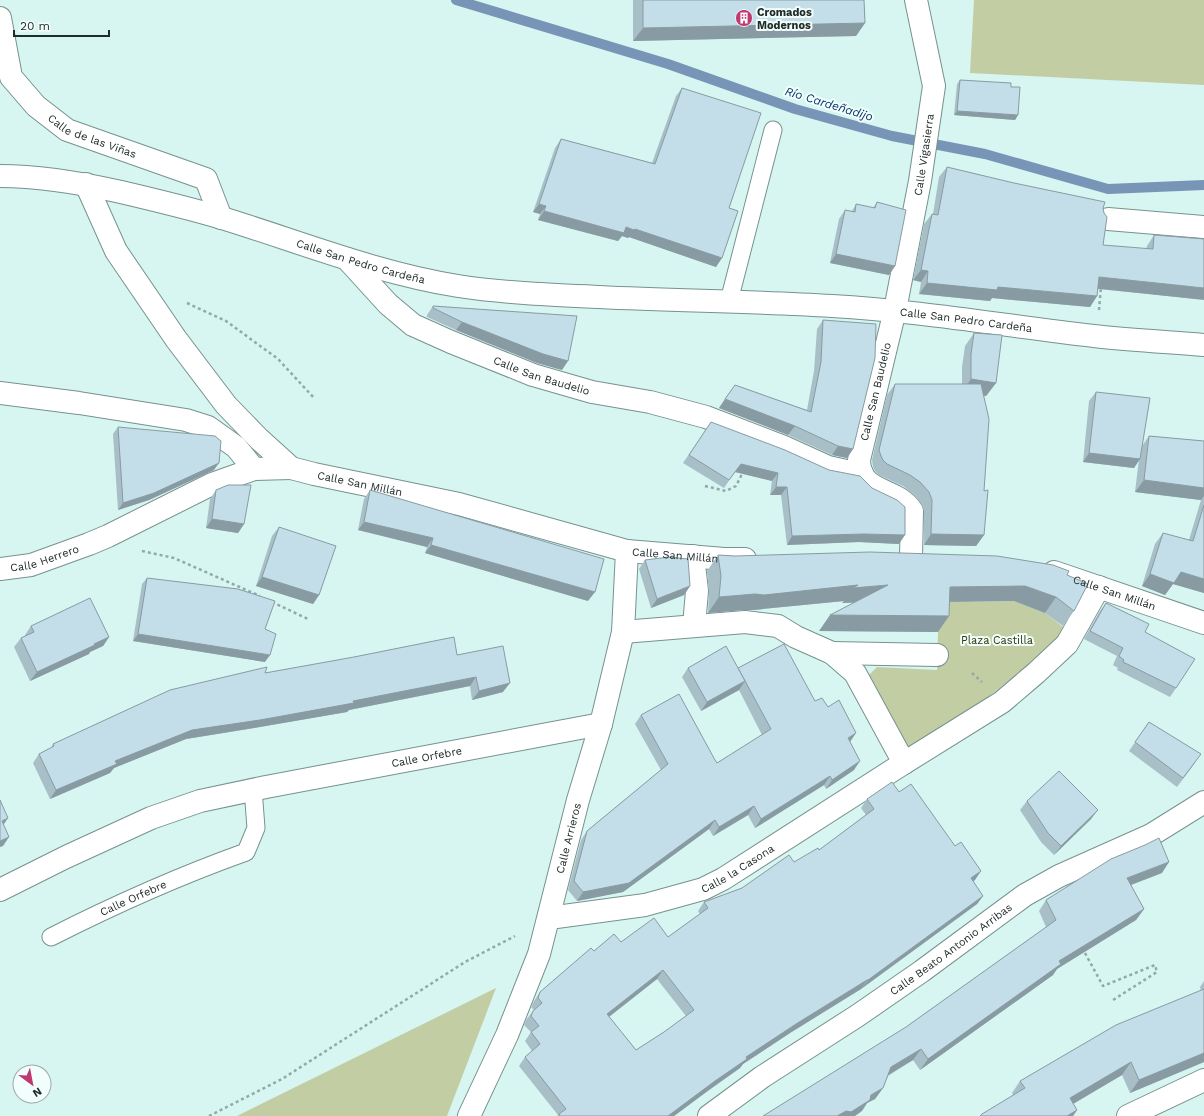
<svg xmlns="http://www.w3.org/2000/svg" width="1204" height="1116" viewBox="0 0 1204 1116" font-family="'Work Sans',sans-serif">
<rect width="100%" height="100%" fill="#d7f5f1"/>
<g fill="#c3cda4">
<polygon points="974,0 1204,0 1204,85 970,73"/>
<polygon points="939,598 973,602 1014,601 1045,613 1067,630 1056,643 983,701 908,747 869,675 877,667 937,670"/>
<polygon points="496,988 447,1116 237,1116"/>
</g>
<g fill="none" stroke-linecap="round" stroke-linejoin="round">
<polyline stroke="#7894b6" stroke-width="10" points="456,0 668,64 795,109 892,136 985,154 1108,189 1204,185"/>
<g stroke="#76928f" stroke-width="19">
<g id="service">
<polyline points="729,301 773,130"/>
<path id="s1" d="M 51,937 C 114,905 179,876 246,852 L 256,828 L 253,789"/>
</g>
</g>
<g stroke="#76928f" stroke-width="24">
<g id="pedestrian">
<polyline points="693,556 697,591 694,626"/>
<polyline points="904,763 1002,702 1036,673 1067,644 1099,587"/>
</g>
</g>
<g stroke="#76928f" stroke-width="24">
<g id="minor">
<path id="s2" d="M 0,18 L 11,77 L 36,106 L 67,130 L 206,179 L 221,218"/>
<path id="s3" d="M 86,184 L 116,251 L 176,339 L 226,405 L 259,439 L 291,468 L 314,474 L 459,504 L 627,551 L 724,559 L 745,559"/>
<polyline points="1108,219 1204,227"/>
<path id="s4" d="M 347,259 L 388,304 L 413,325 L 451,342 L 533,375 L 592,392 L 650,402 L 706,417 L 784,447 L 828,467 L 846,471 L 862,473"/>
<polyline points="0,393 79,403 186,420 208,427 236,447 254,469"/>
<path id="s5" d="M 911,557 L 912,511 C 896,486 860,495 859,460 L 895,310 L 920,181 L 934,86 L 916,0"/>
<path id="s6" d="M 0,569 L 31,565 L 89,544 L 108,536 L 212,484 L 254,469 L 291,468"/>
<path id="s7" d="M 1054,572 L 1204,623"/>
<polyline points="832,653 937,655"/>
<path id="s8" d="M 0,890 L 66,857 L 151,818 L 200,801 L 266,787 L 601,724"/>
<path id="s9" d="M 549,918 L 645,905 L 703,889 L 723,879 L 904,763 L 855,673 L 832,653 L 796,637 L 778,626 L 745,622 L 623,632"/>
<path id="s10" d="M 469,1116 L 507,1035 L 539,954 L 578,800 L 601,724 L 623,632 L 627,551"/>
<path id="s11" d="M 709,1116 L 762,1077 L 857,1016 L 922,971 L 1025,895 L 1059,876 L 1151,835 L 1204,802"/>
<polyline points="1128,1116 1204,1080"/>
</g>
</g>
<g stroke="#76928f" stroke-width="24">
<g id="secondary">
<path id="s12" d="M 0,176 C 41,176 81,183 121,192 C 155,200 189,208 222,218 C 300,242 377,273 458,286 C 504,293 552,295 599,297 C 676,301 754,301 832,306 C 920,311 1006,326 1094,336 C 1130,340 1167,342 1204,345"/>
</g>
</g>
<g stroke="#92a9a6" stroke-width="2.5" stroke-dasharray="3 3" stroke-linecap="butt">
<polyline points="187,303 226,321 278,359 315,399"/>
<polyline points="1099,310 1101,287"/>
<polyline points="705,486 726,491 736,486 743,472"/>
<polyline points="142,551 174,558 260,596"/>
<polyline points="272,602 308,619"/>
<polyline points="972,673 982,682"/>
<polyline points="1085,953 1103,986 1155,965 1157,972 1113,1000"/>
<polyline points="209,1116 282,1079 465,962 515,936"/>
</g>
<use href="#service" stroke="#fff" stroke-width="17"/>
<use href="#pedestrian" stroke="#fff" stroke-width="22"/>
<use href="#minor" stroke="#fff" stroke-width="22"/>
<use href="#secondary" stroke="#fff" stroke-width="22"/>
</g>
<g fill="#a8bfc8" fill-rule="evenodd">
<polygon points="633,0 864,0 865,23 856,36 633,41"/>
<polygon points="960,80 1011,87 1018,115 1015,120 954,115 957,84"/>
<polygon points="682,88 729,208 716,267 629,237 628,238 622,236 618,241 538,220 540,214 533,212 555,148 561,139 652,163 676,96"/>
<polygon points="947,167 1103,208 1103,245 1146,249 1147,246 1154,235 1198,299 1098,289 1097,296 1090,307 992,298 990,301 919,294 921,282 913,280 924,224 932,214 933,214 939,177"/>
<polygon points="877,202 895,266 889,275 830,263 839,219 845,210 852,211 856,204 873,208"/>
<polygon points="433,306 562,370 537,363 456,330 427,317 427,315"/>
<polygon points="823,320 853,449 847,458 832,455 788,435 719,408 735,385 807,410 814,371 817,329"/>
<polygon points="974,333 996,383 986,396 984,396 984,535 976,546 924,545 924,511 921,503 912,493 903,486 879,475 875,471 873,467 872,460 887,395 895,384 962,384 962,367 965,346"/>
<polygon points="1096,392 1142,446 1149,436 1204,441 1204,593 1173,584 1165,595 1142,586 1155,544 1163,533 1189,540 1201,500 1135,492 1139,459 1134,468 1083,462 1089,401"/>
<polygon points="711,422 899,544 859,542 787,545 781,495 770,495 772,481 735,472 724,488 683,463"/>
<polygon points="118,427 214,470 149,500 118,510 113,434"/>
<polygon points="216,490 244,524 238,533 206,528 210,499"/>
<polygon points="370,490 588,601 425,553 427,547 358,530 364,499"/>
<polygon points="279,527 319,595 313,604 256,586 272,536"/>
<polygon points="718,555 1067,575 1074,611 1063,626 1045,613 1014,601 949,602 938,632 819,631 854,603 842,603 844,601 753,610 744,610 708,613 709,592 707,571"/>
<polygon points="645,560 690,586 684,595 651,608 639,569"/>
<polygon points="147,578 265,629 265,662 133,641 142,584"/>
<polygon points="1106,603 1145,632 1176,688 1170,697 1117,670 1118,668 1113,665 1117,656 1084,639 1100,611"/>
<polygon points="31,626 109,637 103,646 90,652 89,654 30,681 14,647 21,638 25,636 25,635"/>
<polygon points="457,655 503,692 472,700 470,686 349,710 347,712 254,728 186,739 114,768 110,773 50,799 33,763 39,754 51,748 53,744 265,673"/>
<polygon points="688,668 738,668 815,701 850,742 854,770 826,789 824,785 755,828 748,815 713,836 709,829 623,892 577,901 568,890 581,840 587,831 661,770 635,724 641,715 715,760 717,763 762,735 739,690 701,711 682,677"/>
<polygon points="1149,722 1195,763 1177,787 1129,751"/>
<path d="M 899,792 L 975,880 L 973,881 L 983,896 L 977,904 L 861,989 L 790,1033 L 743,1064 L 740,1068 L 709,1090 L 674,1116 L 557,1116 L 558,1115 L 519,1066 L 525,1057 L 532,1051 L 525,1041 L 531,1032 L 524,1025 L 526,1020 L 534,1010 L 531,1007 L 534,1001 L 540,992 L 594,951 L 621,942 L 668,937 L 700,914 L 698,911 L 704,902 L 742,888 L 819,850 L 866,815 L 861,808 L 867,799 ZM 657,979 L 686,1016 L 664,1032 L 636,1050 L 609,1017 Z"/>
<polygon points="1027,801 1091,819 1054,855 1041,842 1020,810"/>
<polygon points="1162,873 1131,885 1144,909 1136,920 1057,969 1053,975 920,1070 913,1060 888,1076 883,1088 875,1099 867,1103 862,1111 906,1027 1046,927 1039,911 1046,900"/>
<polygon points="1204,981 1204,1062 1130,1093 1122,1075 1073,1104 1077,1110 1073,1116 980,1116 1013,1095 1012,1093 1020,1081 1201,991 1200,987"/>
</g>
<g fill="#889ba2">
<polygon points="865,23 856,36 633,41 643,28"/>
<polygon points="957,111 1018,115 1015,120 954,115"/>
<polygon points="539,204 546,206 540,214 533,212"/>
<polygon points="544,211 635,229 722,258 716,267 629,237 628,238 622,236 618,241 538,220"/>
<polygon points="836,254 895,266 889,275 830,263"/>
<polygon points="921,270 928,271 921,282 913,280"/>
<polygon points="1099,277 1204,288 1204,300 1092,288"/>
<polygon points="927,283 998,287 1097,296 1090,307 992,298 990,301 919,294"/>
<polygon points="462,322 568,361 562,370 537,363 456,330"/>
<polygon points="971,379 996,383 986,396 962,392"/>
<polygon points="725,399 795,426 788,435 719,408"/>
<polygon points="838,446 853,449 847,458 832,455"/>
<polygon points="1089,453 1140,459 1134,468 1083,462"/>
<polygon points="219,463 214,470 149,500 118,510 123,503"/>
<polygon points="741,464 778,473 772,481 735,472"/>
<polygon points="1144,480 1204,488 1204,496 1201,500 1135,492"/>
<polygon points="776,487 787,487 781,495 770,495"/>
<polygon points="212,519 244,524 238,533 206,528"/>
<polygon points="364,522 433,538 427,547 358,530"/>
<polygon points="864,534 905,535 899,544 859,542 787,545 792,536"/>
<polygon points="931,534 984,535 976,546 924,545"/>
<polygon points="431,545 595,592 588,601 425,553"/>
<polygon points="1181,572 1204,579 1204,593 1173,584 1165,595 1142,586 1150,574"/>
<polygon points="262,577 319,595 313,604 256,586"/>
<polygon points="858,585 888,585 877,601 842,603 844,601 753,610 744,610 708,613 719,597"/>
<polygon points="690,586 684,595 651,608 657,599"/>
<polygon points="1025,586 1056,597 1045,613 1014,601 939,602 950,587"/>
<polygon points="830,615 949,616 938,632 819,631"/>
<polygon points="138,634 270,655 265,662 133,641"/>
<polygon points="109,637 103,646 90,652 89,654 30,681 37,672"/>
<polygon points="476,677 470,686 349,710 347,712 254,728 186,739 114,768 110,773 50,799 56,790 115,761 192,730 353,701"/>
<polygon points="745,681 739,690 701,711 707,702"/>
<polygon points="510,683 503,692 472,700 479,691"/>
<polygon points="856,733 850,742 848,738"/>
<polygon points="860,761 854,770 826,789 832,780"/>
<polygon points="830,776 824,785 755,828 761,819"/>
<polygon points="754,806 748,815 713,836 719,827"/>
<polygon points="1098,810 1091,819 1054,855 1061,846"/>
<polygon points="8,818 2,827 2,821"/>
<polygon points="715,820 709,829 623,892 577,901 583,892"/>
<polygon points="9,837 3,846 0,847 0,841"/>
<polygon points="1169,862 1162,873 1120,889 1127,878"/>
<polygon points="981,871 975,880 965,887 971,878"/>
<polygon points="983,896 977,904 861,989 868,980"/>
<polygon points="1144,909 1136,920 1057,969 1053,975 920,1070 928,1059 1059,961"/>
<polygon points="663,970 657,979 601,1023 607,1014"/>
<polygon points="867,980 861,989 790,1033 743,1064 740,1068 709,1090 674,1116 668,1116 746,1057 796,1024"/>
<polygon points="921,1049 913,1060 883,1078 891,1067"/>
<polygon points="1204,1053 1204,1062 1130,1093 1139,1080"/>
<polygon points="1131,1062 1122,1075 1061,1111 1070,1098"/>
<polygon points="883,1088 875,1099 867,1103 862,1111 855,1116 837,1116"/>
<polygon points="1077,1110 1073,1116 1067,1116"/>
</g>
<g fill="#c3dee8" stroke="#889ba2" fill-rule="evenodd">
<polygon points="643,0 864,0 865,23 643,28"/>
<polygon points="960,80 1011,83 1011,87 1020,87 1018,115 957,111"/>
<polygon points="682,88 761,113 729,208 738,211 722,258 635,229 634,230 626,227 624,233 544,211 546,206 539,204 561,139 655,164"/>
<polygon points="947,167 1014,183 1105,202 1103,208 1104,213 1107,217 1103,245 1153,249 1154,235 1204,239 1204,288 1099,277 1097,296 998,287 997,290 927,283 928,271 921,270 932,214 938,215"/>
<polygon points="877,202 906,210 895,266 836,254 845,210 855,212 856,204 875,208"/>
<polygon points="433,306 577,316 568,361 543,354 462,322 433,308"/>
<polygon points="823,320 876,324 875,358 853,449 838,446 795,426 725,399 735,385 811,412 821,362"/>
<polygon points="974,333 1002,335 996,383 971,379 971,354"/>
<polygon points="895,384 981,384 989,419 984,491 988,490 984,535 931,534 932,500 929,492 920,482 910,475 887,464 883,460 881,456 879,450"/>
<polygon points="1096,392 1150,398 1140,459 1089,453"/>
<polygon points="711,422 785,450 829,470 860,476 872,488 897,500 905,507 905,535 864,534 792,536 787,487 776,487 778,473 741,464 729,480 689,455"/>
<polygon points="118,427 215,436 221,441 219,463 154,493 123,503"/>
<polygon points="1149,436 1204,441 1204,488 1144,480"/>
<polygon points="228,485 251,485 244,524 212,519 216,490"/>
<polygon points="370,490 604,559 595,592 431,545 433,538 364,522"/>
<polygon points="1204,505 1204,579 1181,572 1174,583 1150,574 1163,533 1193,541"/>
<polygon points="279,527 336,546 319,595 262,577"/>
<polygon points="870,552 997,556 1053,565 1069,571 1067,575 1088,584 1074,611 1056,597 1025,586 950,587 949,616 830,615 888,585 853,588 858,585 764,595 755,594 719,597 721,576 718,555 735,556"/>
<polygon points="669,557 688,559 690,586 657,599 645,560"/>
<polygon points="147,578 238,589 275,601 265,629 276,634 270,655 138,634"/>
<polygon points="90,598 109,637 94,644 95,645 37,672 21,638 34,632 31,626"/>
<polygon points="1106,603 1149,624 1145,632 1195,659 1176,688 1123,662 1124,660 1119,656 1123,648 1090,631"/>
<polygon points="454,637 457,655 503,646 510,683 479,691 476,677 353,701 354,703 260,720 192,730 115,761 117,764 56,790 39,754 54,746 53,744 170,690 267,667 265,673 354,657"/>
<polygon points="784,644 815,701 822,698 828,707 839,700 856,733 848,738 860,761 832,780 830,776 761,819 754,806 719,827 715,820 629,883 583,892 574,881 587,831 668,764 641,715 679,694 715,760 717,763 771,729 738,668"/>
<polygon points="726,646 745,681 707,702 688,668"/>
<polygon points="1149,722 1201,754 1183,778 1135,742"/>
<polygon points="1059,771 1098,810 1061,846 1048,833 1027,801"/>
<path d="M 892,782 L 899,792 L 911,784 L 955,846 L 961,842 L 981,871 L 971,878 L 983,896 L 868,980 L 867,980 L 796,1024 L 746,1057 L 747,1059 L 715,1081 L 668,1116 L 560,1116 L 559,1114 L 566,1109 L 525,1057 L 540,1044 L 531,1032 L 539,1026 L 531,1016 L 533,1011 L 542,1003 L 538,998 L 540,992 L 591,948 L 594,951 L 614,934 L 621,942 L 654,918 L 668,937 L 708,908 L 704,902 L 742,888 L 789,855 L 794,862 L 818,848 L 819,850 L 874,809 L 867,799 ZM 663,970 L 694,1010 L 664,1032 L 636,1050 L 607,1014 Z"/>
<polygon points="0,800 8,818 2,821 9,837 0,841"/>
<polygon points="1159,838 1169,862 1127,878 1144,909 1059,961 1061,964 928,1059 921,1049 891,1067 883,1088 871,1095 870,1100 851,1112 846,1111 837,1116 763,1116 906,1027 1056,920 1046,900 1111,859 1145,845"/>
<polygon points="1204,989 1204,1053 1139,1080 1131,1062 1070,1098 1077,1110 1067,1116 980,1116 982,1114 1025,1088 1020,1081 1116,1025"/>
</g>
<defs>
<g id="building-disc" transform="scale(0.9)"><circle r="9.5" fill="#c13770" stroke="#f2fefc"/><path d="M-4-6H4V6H1V3H-1V6H-4ZM-2.5-4.3h1.7v1.8h-1.7ZM.8-4.3h1.7v1.8H.8ZM-2.5-1h1.7V.8h-1.7ZM.8-1h1.7V.8H.8Z" fill="#fff"/></g>
</defs>
<g fill-rule="evenodd">
<use href="#building-disc" x="744" y="18"/>
</g>
<g text-anchor="middle" dominant-baseline="central" stroke-width="4" stroke-linejoin="round" paint-order="stroke">
<g font-size="11" font-weight="bold" fill="#202c2a" stroke="#f2fefc" text-anchor="start">
<text x="757" y="12">Cromados<tspan x="757" dy="13">Modernos</tspan></text>
</g>
<g font-size="11" fill="#202c2a" stroke="#f2fefc">
<text stroke="none"><textPath href="#s2" startOffset="163">Calle de las Viñas</textPath></text>
<text stroke="none"><textPath href="#s5" startOffset="436">Calle Vigasierra</textPath></text>
<text stroke="none"><textPath href="#s12" startOffset="372">Calle San Pedro Cardeña</textPath></text>
<text stroke="none"><textPath href="#s12" startOffset="982">Calle San Pedro Cardeña</textPath></text>
<text stroke="none"><textPath href="#s4" startOffset="232">Calle San Baudelio</textPath></text>
<text stroke="none"><textPath href="#s5" startOffset="194">Calle San Baudelio</textPath></text>
<text stroke="none"><textPath href="#s3" startOffset="424">Calle San Millán</textPath></text>
<text stroke="none"><textPath href="#s3" startOffset="748">Calle San Millán</textPath></text>
<text stroke="none"><textPath href="#s6" startOffset="46">Calle Herrero</textPath></text>
<text stroke="none"><textPath href="#s7" startOffset="64">Calle San Millán</textPath></text>
<text stroke="none"><textPath href="#s8" startOffset="450">Calle Orfebre</textPath></text>
<text stroke="none"><textPath href="#s10" startOffset="296">Calle Arrieros</textPath></text>
<text stroke="none"><textPath href="#s9" startOffset="197">Calle la Casona</textPath></text>
<text stroke="none"><textPath href="#s1" startOffset="91">Calle Orfebre</textPath></text>
<text stroke="none"><textPath href="#s11" startOffset="294">Calle Beato Antonio Arribas</textPath></text>
</g>
<g font-size="11" fill="#30370a" stroke="#f2fefc">
<text x="997" y="640">Plaza Castilla</text>
</g>
<g font-size="12" font-style="italic" fill="#05356e" stroke="#f2fefc">
<text transform="translate(829 104) rotate(17)">Río Cardeñadijo</text>
</g>
</g>
<g transform="translate(32 1084) rotate(148)"><circle r="19" fill="#f2fefc" stroke="#9eaaa8"/>
<path d="M0-3L7 15L0 10L-7 15Z" fill="#c13770"/>
<text y="-6" font-size="11" font-weight="bold" text-anchor="middle" fill="#202c2a">N</text>
</g>
<path d="M14 30v6h95v-6" fill="none" stroke="#202c2a" stroke-width="2"/>
<text x="20" y="30" font-size="12" fill="#202c2a" stroke="#f2fefc" stroke-width="3" paint-order="stroke">20 m</text>
</svg>
